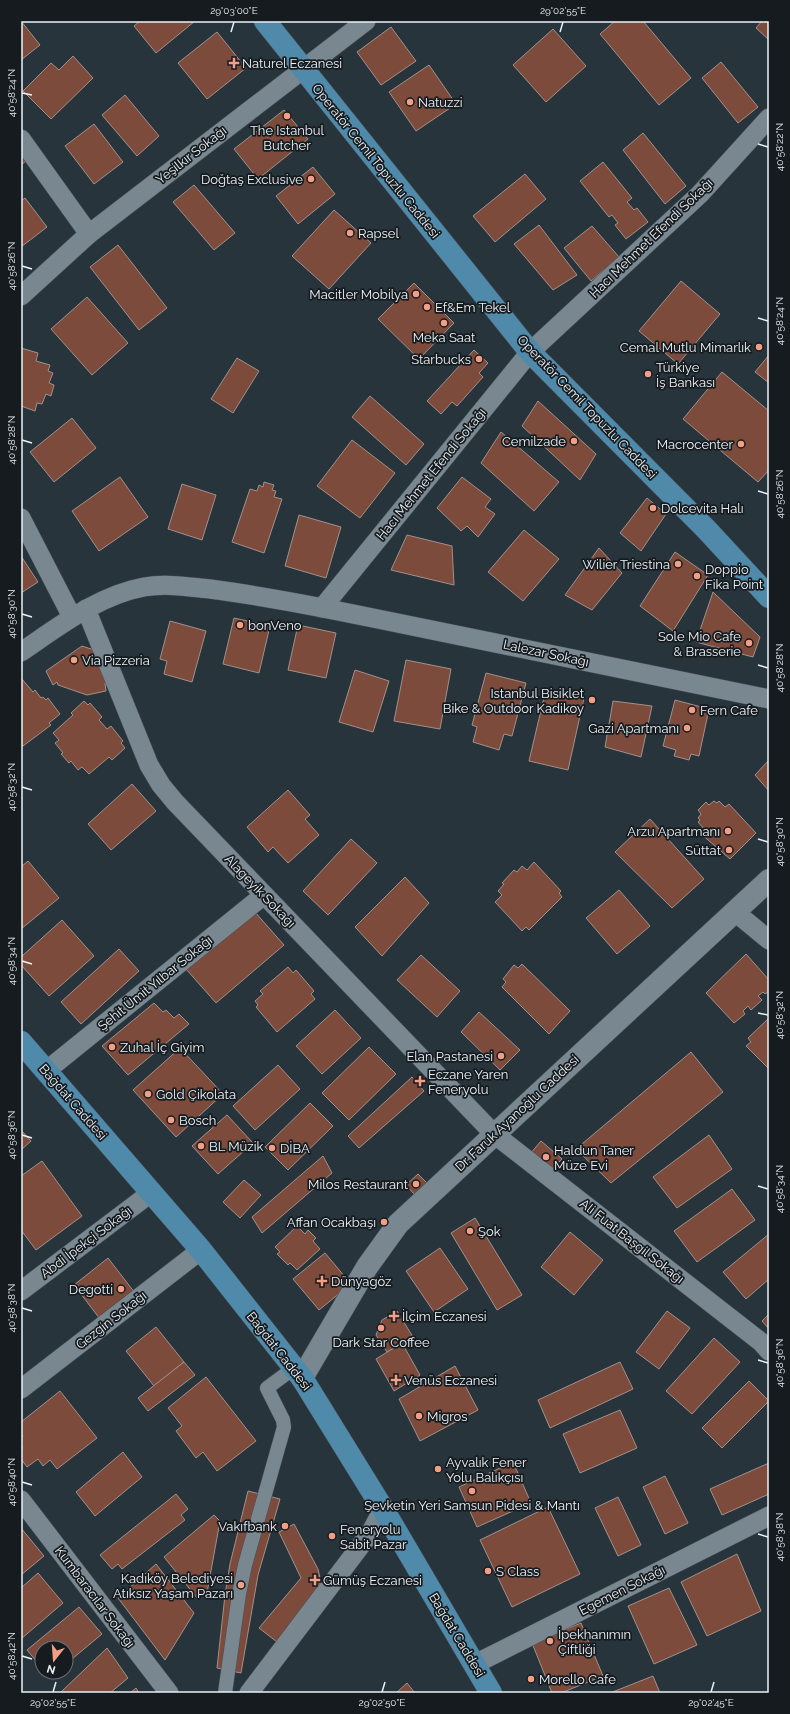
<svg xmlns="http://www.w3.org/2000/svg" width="790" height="1714" viewBox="0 0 790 1714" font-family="Raleway,sans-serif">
<rect width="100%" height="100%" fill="#28343c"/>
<g fill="#7d4b3c" stroke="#a1918b">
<polygon points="21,21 40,45 21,60"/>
<polygon points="140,21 195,21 156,53 134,26"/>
<polygon points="615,21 643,21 691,78 659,105 600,34"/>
<polygon points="762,21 769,21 769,40 756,28"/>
<polygon points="391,27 416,61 381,85 357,52"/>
<polygon points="553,29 586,66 546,102 513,65"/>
<polygon points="217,32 246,68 207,99 178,63"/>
<polygon points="73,56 93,78 51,119 23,91 51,63 59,70"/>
<polygon points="721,62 758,107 738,123 702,78"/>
<polygon points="429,65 456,104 416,131 389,92"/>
<polygon points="125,95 159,136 137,156 102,115"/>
<polygon points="284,110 308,139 258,179 234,149"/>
<polygon points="94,124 123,162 94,184 65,146"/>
<polygon points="643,133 686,186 665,204 623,150"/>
<polygon points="21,155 26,161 21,165"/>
<polygon points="603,162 632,198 627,202 634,210 637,208 648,222 626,239 615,225 618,223 612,215 609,217 580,181"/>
<polygon points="313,167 335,194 298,224 276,196"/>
<polygon points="525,174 546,199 495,242 473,216"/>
<polygon points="194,185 235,233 214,250 173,202"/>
<polygon points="25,198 47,227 21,247 21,201"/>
<polygon points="334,210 371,243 329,289 292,256"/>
<polygon points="539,225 577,275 553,290 514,244"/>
<polygon points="592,226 619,257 591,281 564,248"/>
<polygon points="118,245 167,308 139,330 90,267"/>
<polygon points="681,281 720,314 678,364 639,331"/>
<polygon points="414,283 454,323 419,359 378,319"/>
<polygon points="87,297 128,343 92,375 51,329"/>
<polygon points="21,348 38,353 36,361 50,365 48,371 53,373 49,383 54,385 51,396 46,394 42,404 37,403 35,411 21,406"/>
<polygon points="474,350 488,363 479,373 483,377 457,406 452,402 441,414 427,401"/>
<polygon points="769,355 769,383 755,372"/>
<polygon points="237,358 259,371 233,413 211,399"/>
<polygon points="722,372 769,411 769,470 758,482 683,419"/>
<polygon points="370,396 424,444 406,465 352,417"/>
<polygon points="538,401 596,454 580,480 522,426"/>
<polygon points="72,418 96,448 54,482 30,452"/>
<polygon points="501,432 559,482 534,511 481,463"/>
<polygon points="352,440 395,473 360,518 317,486"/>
<polygon points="120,477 148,517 99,551 72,511"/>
<polygon points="462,477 491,499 485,507 495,514 478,537 467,526 461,531 437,508"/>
<polygon points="264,482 274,485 272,490 276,491 274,497 282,499 264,553 232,542 250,489 257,491 259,485 263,487"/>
<polygon points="182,484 216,495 202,540 168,529"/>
<polygon points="647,498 666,514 641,551 620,533"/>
<polygon points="299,515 341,527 326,578 285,566"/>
<polygon points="524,530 559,559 523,601 488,572"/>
<polygon points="407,535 452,546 454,585 391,570"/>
<polygon points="599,548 622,573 592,610 565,595"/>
<polygon points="675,552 708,575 673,631 640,606"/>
<polygon points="21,556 38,582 21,593"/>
<polygon points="713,592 760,637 753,657 696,642"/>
<polygon points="234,618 270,626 259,673 223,664"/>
<polygon points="170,621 206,631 192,682 164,674 167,661 160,659"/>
<polygon points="298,625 336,633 326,678 288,670"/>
<polygon points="82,646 94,650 109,682 105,683 106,691 87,695 58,685 57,682 53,685 46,671"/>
<polygon points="406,660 451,669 440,729 394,721"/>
<polygon points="355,670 389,681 373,732 339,722"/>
<polygon points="486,673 526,683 512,736 504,734 499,750 473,742 477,727 472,725"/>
<polygon points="21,678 33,692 35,690 41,698 43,697 46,700 48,698 60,714 49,723 51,725 23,746 21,744"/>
<polygon points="546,689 584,698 568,770 529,761"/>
<polygon points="675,700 709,709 699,756 691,754 689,760 674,756 676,750 663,746"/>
<polygon points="84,701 88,705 90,703 102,717 99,720 107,729 111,726 123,741 121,743 125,748 112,760 109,757 89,774 82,767 78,770 71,761 69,763 61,754 63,753 55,743 59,740 53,733 73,715 71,713"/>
<polygon points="613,701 652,706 641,757 605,747"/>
<polygon points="769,760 769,791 755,775"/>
<polygon points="132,784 156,811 111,850 88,824"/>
<polygon points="288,790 310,815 305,819 319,835 288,863 273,847 268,852 247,827"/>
<polygon points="714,801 717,803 719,801 725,807 729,804 756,833 730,859 700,833 704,829 698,822 700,820 698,818 701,814 698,810 706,802 709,805"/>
<polygon points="650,819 704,879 672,908 615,852"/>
<polygon points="351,839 377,863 328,915 303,891"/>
<polygon points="28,861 59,898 21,929 21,867"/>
<polygon points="534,862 561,891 559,893 562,897 529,930 526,927 522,931 495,902 502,895 498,891 504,884 502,883 514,870 517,872 522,866 527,870"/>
<polygon points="405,877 429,903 382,956 355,927"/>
<polygon points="619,890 650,926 617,954 586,918"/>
<polygon points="254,911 284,945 216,1003 186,969"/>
<polygon points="62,920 94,956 49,996 21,965 21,957"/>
<polygon points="119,949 139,971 81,1024 61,1002"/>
<polygon points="746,954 769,980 769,991 765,994 763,992 758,996 762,1000 751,1010 748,1006 743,1011 745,1014 734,1023 706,993"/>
<polygon points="421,955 460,991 437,1017 397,980"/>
<polygon points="522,964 570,1011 549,1034 502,987 506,982 503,979 514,965 518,968"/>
<polygon points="288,967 293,973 296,970 314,991 311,994 315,999 277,1032 256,1007 258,1005 255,1001 263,994 260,991"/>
<polygon points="154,1003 163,1012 166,1010 174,1018 179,1014 189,1024 128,1075 102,1046"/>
<polygon points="335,1010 361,1038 322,1074 296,1046"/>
<polygon points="479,1012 520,1050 500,1070 461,1032"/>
<polygon points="769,1018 769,1069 746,1046 751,1042 748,1038"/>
<polygon points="369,1047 396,1074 349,1120 322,1093"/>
<polygon points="180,1048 223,1094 176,1137 133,1090"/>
<polygon points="691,1052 723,1092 611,1183 576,1149"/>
<polygon points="278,1065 300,1089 255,1130 233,1106"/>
<polygon points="412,1077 424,1091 359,1148 348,1136"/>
<polygon points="310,1103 333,1126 288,1170 265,1147"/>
<polygon points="227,1115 253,1143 218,1174 192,1146"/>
<polygon points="21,1130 31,1141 21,1150"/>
<polygon points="709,1135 732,1169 677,1208 653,1177"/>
<polygon points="541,1141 562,1159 550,1171 530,1154"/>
<polygon points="323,1156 332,1173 262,1233 252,1217"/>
<polygon points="42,1161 82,1216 36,1250 21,1230 21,1176"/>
<polygon points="418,1174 427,1183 414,1194 406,1185"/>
<polygon points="244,1180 261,1195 240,1218 223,1202"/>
<polygon points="732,1189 755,1220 697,1262 674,1231"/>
<polygon points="475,1218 522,1295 497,1310 451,1233"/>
<polygon points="297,1226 305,1234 308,1230 316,1238 313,1241 320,1249 297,1270 290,1263 288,1265 277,1254 280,1252 275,1247"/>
<polygon points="570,1232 603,1260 574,1295 541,1267"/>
<polygon points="769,1234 769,1279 746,1299 723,1272"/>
<polygon points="440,1248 468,1289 434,1312 406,1271"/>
<polygon points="325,1253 351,1284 319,1310 293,1279"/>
<polygon points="108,1258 135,1293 100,1319 74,1285"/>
<polygon points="397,1311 413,1337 387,1352 376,1335 382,1320"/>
<polygon points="667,1311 690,1328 659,1369 636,1352"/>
<polygon points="769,1314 769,1329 762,1321"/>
<polygon points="156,1327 184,1362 154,1386 126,1351"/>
<polygon points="714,1338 740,1362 692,1414 666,1391"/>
<polygon points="402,1343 420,1375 394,1391 376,1359"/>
<polygon points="184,1362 195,1375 148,1411 138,1398"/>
<polygon points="620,1362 633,1389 550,1428 538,1400"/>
<polygon points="455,1366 478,1410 420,1441 399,1399"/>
<polygon points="206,1377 256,1441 217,1471 203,1452 196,1458 176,1431 182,1426 168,1408"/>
<polygon points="749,1381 769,1401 722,1448 702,1428"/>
<polygon points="60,1391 97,1438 57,1469 50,1460 43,1466 38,1459 27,1467 21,1459 21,1449 23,1448 21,1446 21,1438 23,1436 21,1434 21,1422"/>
<polygon points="620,1410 637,1448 580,1473 563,1434"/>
<polygon points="123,1452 142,1477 95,1516 76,1492"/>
<polygon points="513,1462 531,1503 477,1527 459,1487"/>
<polygon points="769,1463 769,1494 722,1515 710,1489"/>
<polygon points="665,1476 688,1523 665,1534 643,1487"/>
<polygon points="248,1491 280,1499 258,1575 241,1673 217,1668 225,1595 230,1564"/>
<polygon points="176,1494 188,1509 181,1515 185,1520 122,1569 118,1564 112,1569 100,1555"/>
<polygon points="618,1497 641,1545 618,1556 595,1508"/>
<polygon points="548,1507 580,1574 512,1607 480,1540"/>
<polygon points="214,1515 220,1521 207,1593 197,1598 164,1557"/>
<polygon points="294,1524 318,1569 320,1578 319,1590 277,1642 259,1628 301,1578 279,1532"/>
<polygon points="21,1528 44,1556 21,1575"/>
<polygon points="737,1554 761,1611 707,1636 681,1582"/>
<polygon points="156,1564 194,1613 165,1660 118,1598"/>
<polygon points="38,1573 63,1603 21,1639 21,1588"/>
<polygon points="669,1588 697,1645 654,1664 628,1606"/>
<polygon points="79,1607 102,1634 66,1664 66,1648 42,1648 42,1668 27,1650"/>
<polygon points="581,1623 603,1676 561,1693 552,1693 532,1643"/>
<polygon points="107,1648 128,1678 110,1693 61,1693 61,1692"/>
<polygon points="45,1672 57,1672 50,1677"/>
<polygon points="653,1676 660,1693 610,1693"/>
<polygon points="407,1683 415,1693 396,1693"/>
<polygon points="136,1688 139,1693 130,1693"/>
</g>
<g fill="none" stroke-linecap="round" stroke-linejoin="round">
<g stroke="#454f56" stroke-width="15">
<polyline id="pedestrian" points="225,1693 239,1594 245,1565 284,1427 283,1420 267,1388 294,1368"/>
</g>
<g stroke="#454f56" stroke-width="20">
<g id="minor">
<polyline points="21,139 89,234"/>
<polyline points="21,296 89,234 366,21"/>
<polyline points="21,518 72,617"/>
<polyline points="322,608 530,352 700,194 769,118"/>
<polyline points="86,609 149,765 161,785 175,802 494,1134 761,1342 769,1351"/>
<path d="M 21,652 C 58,627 99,595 144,587 C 166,583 189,587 210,589 C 263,596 315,606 368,617 C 501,644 635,671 769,699"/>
<polyline points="735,912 769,940"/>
<polyline points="46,1071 264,895"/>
<polyline points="21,1291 152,1192"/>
<polyline points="21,1389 201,1250"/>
<polyline points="21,1500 169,1693"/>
<polyline points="475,1664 769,1516"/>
<polyline points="249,1693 371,1532 383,1509"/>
</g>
</g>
<g stroke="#454f56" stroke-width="23">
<polyline id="tertiary" points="302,1378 367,1267 398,1224 769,880"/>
</g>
<g stroke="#454f56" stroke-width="23">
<g id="primary">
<polyline points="265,21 530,352 706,529 769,597"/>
<polyline points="21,1042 201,1250 302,1378 383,1509 491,1693"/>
</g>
</g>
<use href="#pedestrian" stroke="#798790" stroke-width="14"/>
<use href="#minor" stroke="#798790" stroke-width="19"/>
<use href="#tertiary" stroke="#798790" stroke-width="22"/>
<use href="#primary" stroke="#508aaa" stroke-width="22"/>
</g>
<path fill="none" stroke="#eaf2f7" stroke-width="1.5" d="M 231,32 L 234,22M 560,32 L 563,22M 22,93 L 32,95M 758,144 L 768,147M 22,266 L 32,269M 758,318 L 768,321M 22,440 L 32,443M 758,491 L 768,494M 22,614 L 32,617M 758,665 L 768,668M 22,787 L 32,790M 758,839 L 768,842M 22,961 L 32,964M 758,1013 L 768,1015M 22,1135 L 32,1138M 758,1186 L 768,1189M 22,1308 L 32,1311M 758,1360 L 768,1363M 22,1482 L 32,1485M 758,1534 L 768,1537M 22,1656 L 32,1659M 53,1692 L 56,1682M 382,1692 L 385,1682M 711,1692 L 714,1682"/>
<g fill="#f39f85" stroke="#161b1f" stroke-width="1.5">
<path d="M232 57h4v4h4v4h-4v4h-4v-4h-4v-4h4z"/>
<circle cx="410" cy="102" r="4"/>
<circle cx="287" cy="116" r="4"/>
<circle cx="311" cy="179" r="4"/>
<circle cx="350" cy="233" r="4"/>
<circle cx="416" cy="294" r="4"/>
<circle cx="427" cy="307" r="4"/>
<circle cx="444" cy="323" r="4"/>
<circle cx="759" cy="347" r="4"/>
<circle cx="479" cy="359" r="4"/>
<circle cx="648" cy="374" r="4"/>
<circle cx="574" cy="441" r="4"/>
<circle cx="741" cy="444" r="4"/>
<circle cx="653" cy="508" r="4"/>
<circle cx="678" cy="564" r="4"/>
<circle cx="697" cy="576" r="4"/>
<circle cx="240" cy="625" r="4"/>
<circle cx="749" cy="643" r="4"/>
<circle cx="74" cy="660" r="4"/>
<circle cx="592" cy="700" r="4"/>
<circle cx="692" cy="710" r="4"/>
<circle cx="687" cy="728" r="4"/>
<circle cx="728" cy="831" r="4"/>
<circle cx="729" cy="850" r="4"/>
<circle cx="112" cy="1047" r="4"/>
<circle cx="501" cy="1056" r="4"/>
<path d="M418 1075h4v4h4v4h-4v4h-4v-4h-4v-4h4z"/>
<circle cx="148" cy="1094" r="4"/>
<circle cx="171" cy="1120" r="4"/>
<circle cx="201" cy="1146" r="4"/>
<circle cx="272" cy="1148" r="4"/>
<circle cx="546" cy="1157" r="4"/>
<circle cx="416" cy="1184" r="4"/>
<circle cx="384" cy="1222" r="4"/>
<circle cx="470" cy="1231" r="4"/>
<path d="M320 1275h4v4h4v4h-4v4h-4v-4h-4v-4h4z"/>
<circle cx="121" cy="1289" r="4"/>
<path d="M392 1310h4v4h4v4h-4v4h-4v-4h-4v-4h4z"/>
<circle cx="381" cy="1328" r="4"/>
<path d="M394 1374h4v4h4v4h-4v4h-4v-4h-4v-4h4z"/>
<circle cx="419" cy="1416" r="4"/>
<circle cx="438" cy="1469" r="4"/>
<circle cx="472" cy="1491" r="4"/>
<circle cx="285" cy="1526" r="4"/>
<circle cx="332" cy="1536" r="4"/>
<circle cx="488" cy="1571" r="4"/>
<path d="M313 1574h4v4h4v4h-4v4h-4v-4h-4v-4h4z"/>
<circle cx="241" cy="1585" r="4"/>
<circle cx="550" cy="1641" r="4"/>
<circle cx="531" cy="1679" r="4"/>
</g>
<g text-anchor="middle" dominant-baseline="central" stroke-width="3.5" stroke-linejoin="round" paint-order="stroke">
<g font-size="13" fill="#eaf2f7" stroke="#161b1f" text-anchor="start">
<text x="242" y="63">Naturel Eczanesi</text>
<text x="418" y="102">Natuzzi</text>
<text x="287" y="130" text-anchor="middle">The Istanbul<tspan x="287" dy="15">Butcher</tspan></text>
<text x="303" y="179" text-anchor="end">Doğtaş Exclusive</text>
<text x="358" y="233">Rapsel</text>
<text x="408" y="294" text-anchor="end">Macitler Mobilya</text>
<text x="435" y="307">Ef&amp;Em Tekel</text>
<text x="444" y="337" text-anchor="middle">Meka Saat</text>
<text x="751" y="347" text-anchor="end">Cemal Mutlu Mimarlık</text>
<text x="471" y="359" text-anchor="end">Starbucks</text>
<text x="656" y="367">Türkiye<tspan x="656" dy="15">İş Bankası</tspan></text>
<text x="566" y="441" text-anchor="end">Cemilzade</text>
<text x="733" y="444" text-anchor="end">Macrocenter</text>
<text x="661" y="508">Dolcevita Halı</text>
<text x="670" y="564" text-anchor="end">Wilier Triestina</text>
<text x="705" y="569">Doppio<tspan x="705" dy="15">Fika Point</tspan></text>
<text x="248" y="625">bonVeno</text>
<text x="741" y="636" text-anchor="end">Sole Mio Cafe<tspan x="741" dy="15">&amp; Brasserie</tspan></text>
<text x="82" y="660">Via Pizzeria</text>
<text x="584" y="693" text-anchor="end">Istanbul Bisiklet<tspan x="584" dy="15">Bike &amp; Outdoor Kadikoy</tspan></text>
<text x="700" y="710">Fern Cafe</text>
<text x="679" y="728" text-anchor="end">Gazi Apartmanı</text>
<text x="720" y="831" text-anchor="end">Arzu Apartmanı</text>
<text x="721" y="850" text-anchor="end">Süttat</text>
<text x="120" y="1047">Zuhal İç Giyim</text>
<text x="493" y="1056" text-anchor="end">Elan Pastanesi</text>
<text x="428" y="1074">Eczane Yaren<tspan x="428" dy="15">Feneryolu</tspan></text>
<text x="156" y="1094">Gold Çikolata</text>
<text x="179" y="1120">Bosch</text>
<text x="209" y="1146">BL Müzik</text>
<text x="280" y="1148">DİBA</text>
<text x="554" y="1150">Haldun Taner<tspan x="554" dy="15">Müze Evi</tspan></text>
<text x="408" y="1184" text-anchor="end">Milos Restaurant</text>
<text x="376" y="1222" text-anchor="end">Affan Ocakbaşı</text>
<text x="478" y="1231">Şok</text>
<text x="331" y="1281">Dünyagöz</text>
<text x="113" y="1289" text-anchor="end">Degotti</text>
<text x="402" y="1316">İlçim Eczanesi</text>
<text x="381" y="1342" text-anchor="middle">Dark Star Coffee</text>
<text x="404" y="1380">Venüs Eczanesi</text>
<text x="427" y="1416">Migros</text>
<text x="446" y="1462">Ayvalık Fener<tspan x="446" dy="15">Yolu Balıkçısı</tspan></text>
<text x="472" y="1505" text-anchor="middle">Şevketin Yeri Samsun Pidesi &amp; Mantı</text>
<text x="277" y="1526" text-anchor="end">Vakıfbank</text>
<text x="340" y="1529">Feneryolu<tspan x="340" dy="15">Sabit Pazar</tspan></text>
<text x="496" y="1571">S Class</text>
<text x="233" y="1578" text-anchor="end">Kadıköy Belediyesi<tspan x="233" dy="15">Atıksız Yaşam Pazarı</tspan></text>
<text x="323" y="1580">Gümüş Eczanesi</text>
<text x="558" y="1634">İpekhanımın<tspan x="558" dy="15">Çiftliği</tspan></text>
<text x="539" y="1679">Morello Cafe</text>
</g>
<g font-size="13" fill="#eaf2f7" stroke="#161b1f">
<text transform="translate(191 155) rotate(-38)">Yeşilkır Sokağı</text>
<text transform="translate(376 161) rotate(51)">Operatör Cemil Topuzlu Caddesi</text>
<text transform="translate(651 238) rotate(-44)">Hacı Mehmet Efendi Sokağı</text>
<text transform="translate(587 407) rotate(46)">Operatör Cemil Topuzlu Caddesi</text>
<text transform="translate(431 474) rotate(-51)">Hacı Mehmet Efendi Sokağı</text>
<text transform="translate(546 653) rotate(12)">Lalezar Sokağı</text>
<text transform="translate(260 891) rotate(46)">Alageyik Sokağı</text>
<text transform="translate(155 983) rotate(-39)">Şehit Ümit Yılbar Sokağı</text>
<text transform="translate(73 1102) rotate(49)">Bağdat Caddesi</text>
<text transform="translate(517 1113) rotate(-43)">Dr. Faruk Ayanoğlu Caddesi</text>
<text transform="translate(632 1241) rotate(38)">Ali Fuat Başgil Sokağı</text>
<text transform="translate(86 1242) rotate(-37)">Abdi İpekçi Sokağı</text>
<text transform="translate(111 1320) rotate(-38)">Gezgin Sokağı</text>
<text transform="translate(279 1351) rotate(52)">Bağdat Caddesi</text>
<text transform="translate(622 1590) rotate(-27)">Egemen Sokağı</text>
<text transform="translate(95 1597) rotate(53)">Kumbaracılar Sokağı</text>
<text transform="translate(457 1635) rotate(59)">Bağdat Caddesi</text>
</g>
</g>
<rect width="790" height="1714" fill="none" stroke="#161b1f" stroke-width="44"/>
<g transform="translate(54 1660) rotate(197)"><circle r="19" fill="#161b1f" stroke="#6b7175"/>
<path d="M0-3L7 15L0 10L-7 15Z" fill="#f39f85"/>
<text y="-6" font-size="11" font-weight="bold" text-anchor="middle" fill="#eaf2f7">N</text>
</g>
<rect x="22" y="22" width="746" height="1670" fill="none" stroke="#eaf2f7" stroke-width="1.5"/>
<g font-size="10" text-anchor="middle" fill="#eaf2f7">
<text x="234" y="14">29°03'00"E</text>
<text x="563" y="14">29°02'55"E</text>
<text transform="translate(11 93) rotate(-90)" y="4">40°58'24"N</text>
<text transform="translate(779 147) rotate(-90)" y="4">40°58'22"N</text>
<text transform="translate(11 266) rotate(-90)" y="4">40°58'26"N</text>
<text transform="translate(779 321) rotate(-90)" y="4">40°58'24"N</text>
<text transform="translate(11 440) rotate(-90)" y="4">40°58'28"N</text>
<text transform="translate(779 494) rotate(-90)" y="4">40°58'26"N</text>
<text transform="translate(11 614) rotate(-90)" y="4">40°58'30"N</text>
<text transform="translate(779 668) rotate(-90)" y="4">40°58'28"N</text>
<text transform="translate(11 787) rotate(-90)" y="4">40°58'32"N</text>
<text transform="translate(779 842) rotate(-90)" y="4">40°58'30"N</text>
<text transform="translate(11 961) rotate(-90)" y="4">40°58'34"N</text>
<text transform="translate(779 1015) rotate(-90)" y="4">40°58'32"N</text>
<text transform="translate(11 1135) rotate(-90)" y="4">40°58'36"N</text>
<text transform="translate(779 1189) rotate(-90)" y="4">40°58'34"N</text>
<text transform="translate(11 1308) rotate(-90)" y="4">40°58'38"N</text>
<text transform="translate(779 1363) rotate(-90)" y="4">40°58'36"N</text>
<text transform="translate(11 1482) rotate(-90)" y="4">40°58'40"N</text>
<text transform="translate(779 1537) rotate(-90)" y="4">40°58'38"N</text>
<text transform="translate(11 1656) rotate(-90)" y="4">40°58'42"N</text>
<text x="53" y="1706">29°02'55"E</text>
<text x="382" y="1706">29°02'50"E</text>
<text x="711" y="1706">29°02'45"E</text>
</g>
</svg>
